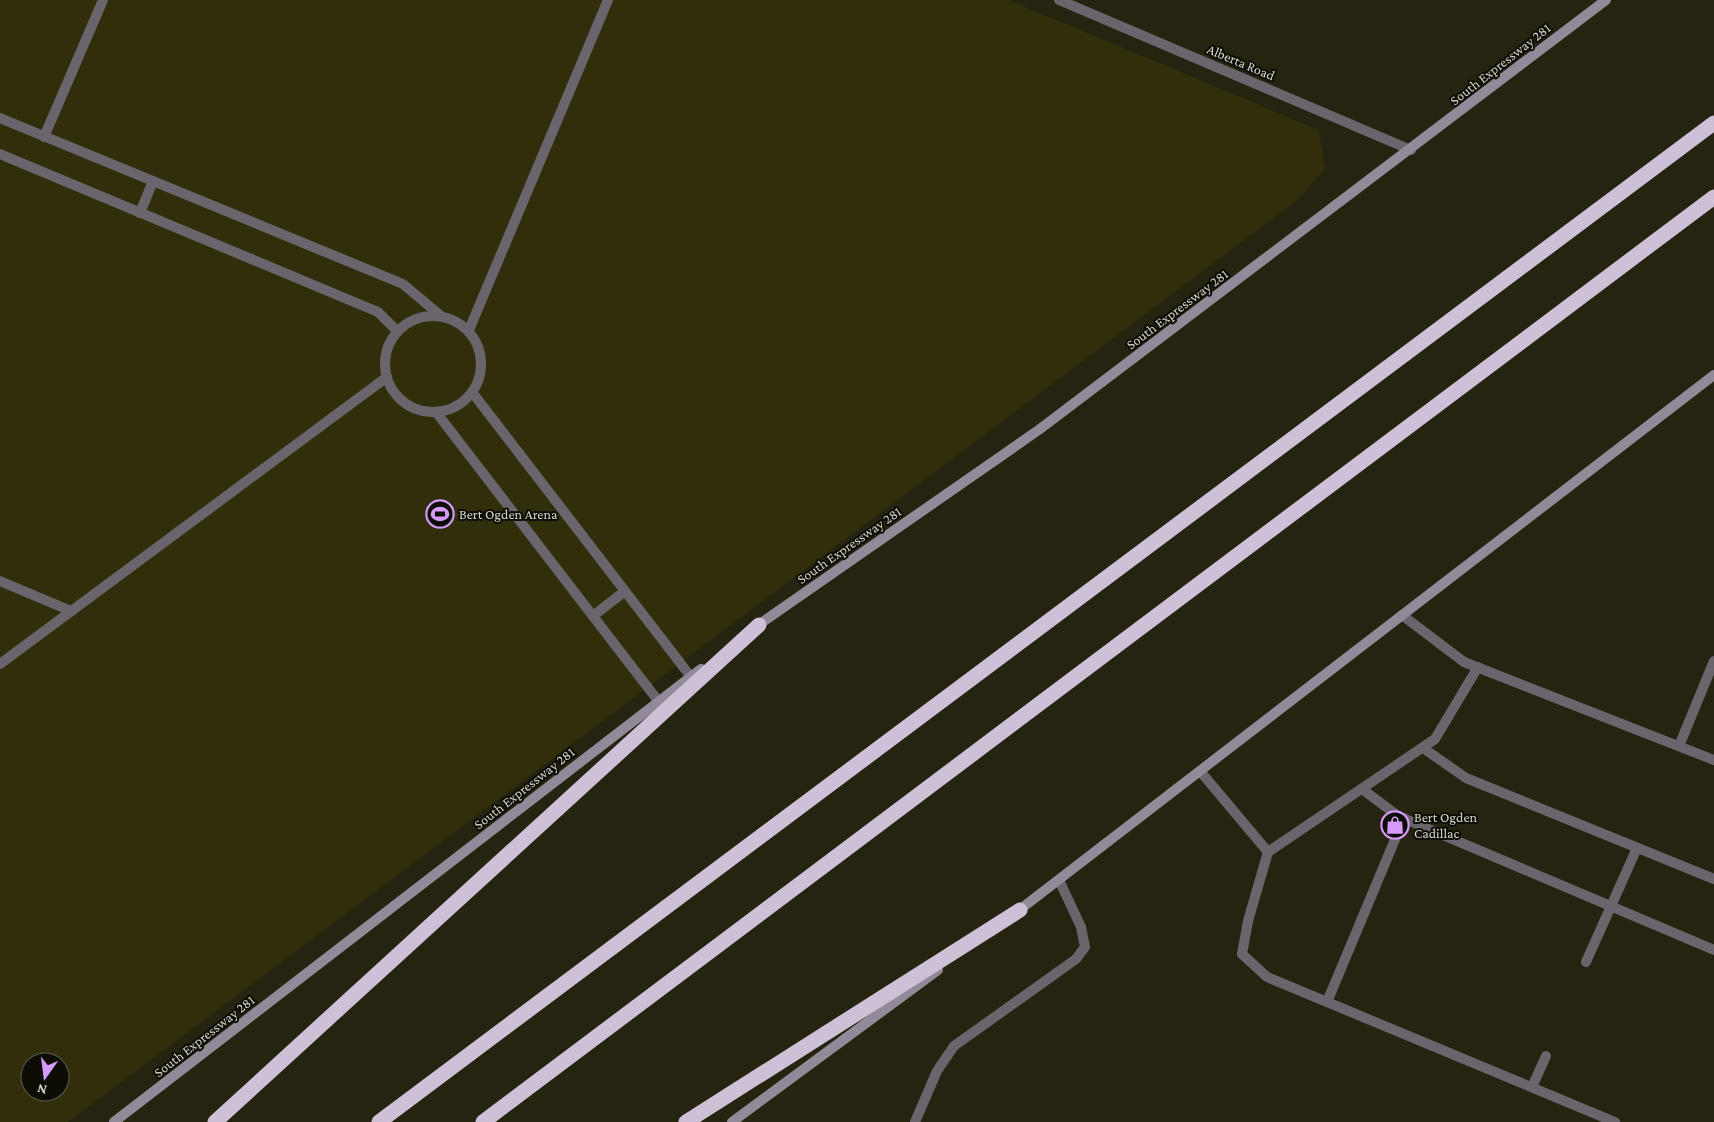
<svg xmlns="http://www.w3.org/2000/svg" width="1714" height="1122" viewBox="0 0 1714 1122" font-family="'Crimson Pro',serif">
<rect width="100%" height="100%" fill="#252411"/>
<path fill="#312f0b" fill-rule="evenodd" d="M 0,0 L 1009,0 L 1319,130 L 1325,169 L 1296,201 L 68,1122 L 0,1122 ZM 30,1062 L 60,1062 L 60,1092 L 30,1092 Z"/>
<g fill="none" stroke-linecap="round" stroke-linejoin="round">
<g stroke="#6a656d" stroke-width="10">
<polyline points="0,118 403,284 441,316"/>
<polyline points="44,137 103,0"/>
<polyline points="0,154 378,312 397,331"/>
<polyline points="140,213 153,181"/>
<circle cx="433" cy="364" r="48"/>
<polyline points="469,330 608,0"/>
<polyline points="472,392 691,677"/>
<polyline points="436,412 659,702"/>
<polyline points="0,581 71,611"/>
<polyline points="1402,615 1464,662 1714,760"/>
<polyline points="593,616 625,591"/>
<polyline points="0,664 387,377"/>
<polyline points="1679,746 1714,661"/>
<polyline points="1423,748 1466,778 1714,879"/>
<polyline points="1200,771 1268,852 1435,739 1478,667"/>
<polyline points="1362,789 1398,816 1714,950"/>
<polyline points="1268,852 1248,921 1242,954 1267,977 1615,1122"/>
<polyline points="1586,962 1637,848"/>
<polyline points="1327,1002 1404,818"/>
<polyline points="1532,1087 1546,1056"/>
<polyline points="915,1122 937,1071 954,1046 1076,959 1085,947 1081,927 1059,880"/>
</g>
<polyline stroke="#6a656d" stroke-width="10" points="1059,0 1411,150"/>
<g stroke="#928a98" stroke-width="10">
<polyline points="754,628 1040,429 1606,0"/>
<polyline points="1014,914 1714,375"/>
<polyline points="114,1122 701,669"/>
<polyline points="732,1122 938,970"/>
</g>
<g stroke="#cec1d7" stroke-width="15">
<polyline points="215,1122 759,625"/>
<polyline points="379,1122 1714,123"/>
<polyline points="483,1122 1714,197"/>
<polyline points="686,1122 1020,910"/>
</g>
</g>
<defs>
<g id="stadium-ring" transform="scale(1.4375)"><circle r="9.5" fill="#0d0d06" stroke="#d69bfa" stroke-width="1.5"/><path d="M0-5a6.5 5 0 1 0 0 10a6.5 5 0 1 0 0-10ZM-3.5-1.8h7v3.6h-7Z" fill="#d69bfa"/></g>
<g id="shop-ring" transform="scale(1.4375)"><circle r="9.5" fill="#0d0d06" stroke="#d69bfa" stroke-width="1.5"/><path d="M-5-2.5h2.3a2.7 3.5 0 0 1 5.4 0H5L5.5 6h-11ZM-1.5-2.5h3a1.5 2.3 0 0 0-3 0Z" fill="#d69bfa"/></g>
</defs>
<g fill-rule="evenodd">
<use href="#stadium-ring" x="440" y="514"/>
<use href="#shop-ring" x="1395" y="825"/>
</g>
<g text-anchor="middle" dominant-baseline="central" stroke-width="4" stroke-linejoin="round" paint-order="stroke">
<g font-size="14" fill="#d6d6ca" stroke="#0d0d06">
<text transform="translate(1241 62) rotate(23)">Alberta Road</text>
<text transform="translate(1500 64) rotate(-38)">South Expressway 281</text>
<text transform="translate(1177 309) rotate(-37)">South Expressway 281</text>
<text transform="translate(849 545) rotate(-35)">South Expressway 281</text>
<text transform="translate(524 788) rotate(-38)">South Expressway 281</text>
<text transform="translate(204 1036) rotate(-38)">South Expressway 281</text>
</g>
<g font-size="14" fill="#d6d6ca" stroke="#0d0d06" text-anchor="start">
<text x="459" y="514">Bert Ogden Arena</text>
<text x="1414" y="817">Bert Ogden<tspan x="1414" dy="16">Cadillac</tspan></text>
</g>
</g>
<g transform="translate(45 1077) rotate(194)"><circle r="24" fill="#0d0d06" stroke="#5d5d54"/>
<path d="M0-4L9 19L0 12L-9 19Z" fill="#d69bfa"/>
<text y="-8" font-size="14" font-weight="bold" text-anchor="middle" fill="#d6d6ca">N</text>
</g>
</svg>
